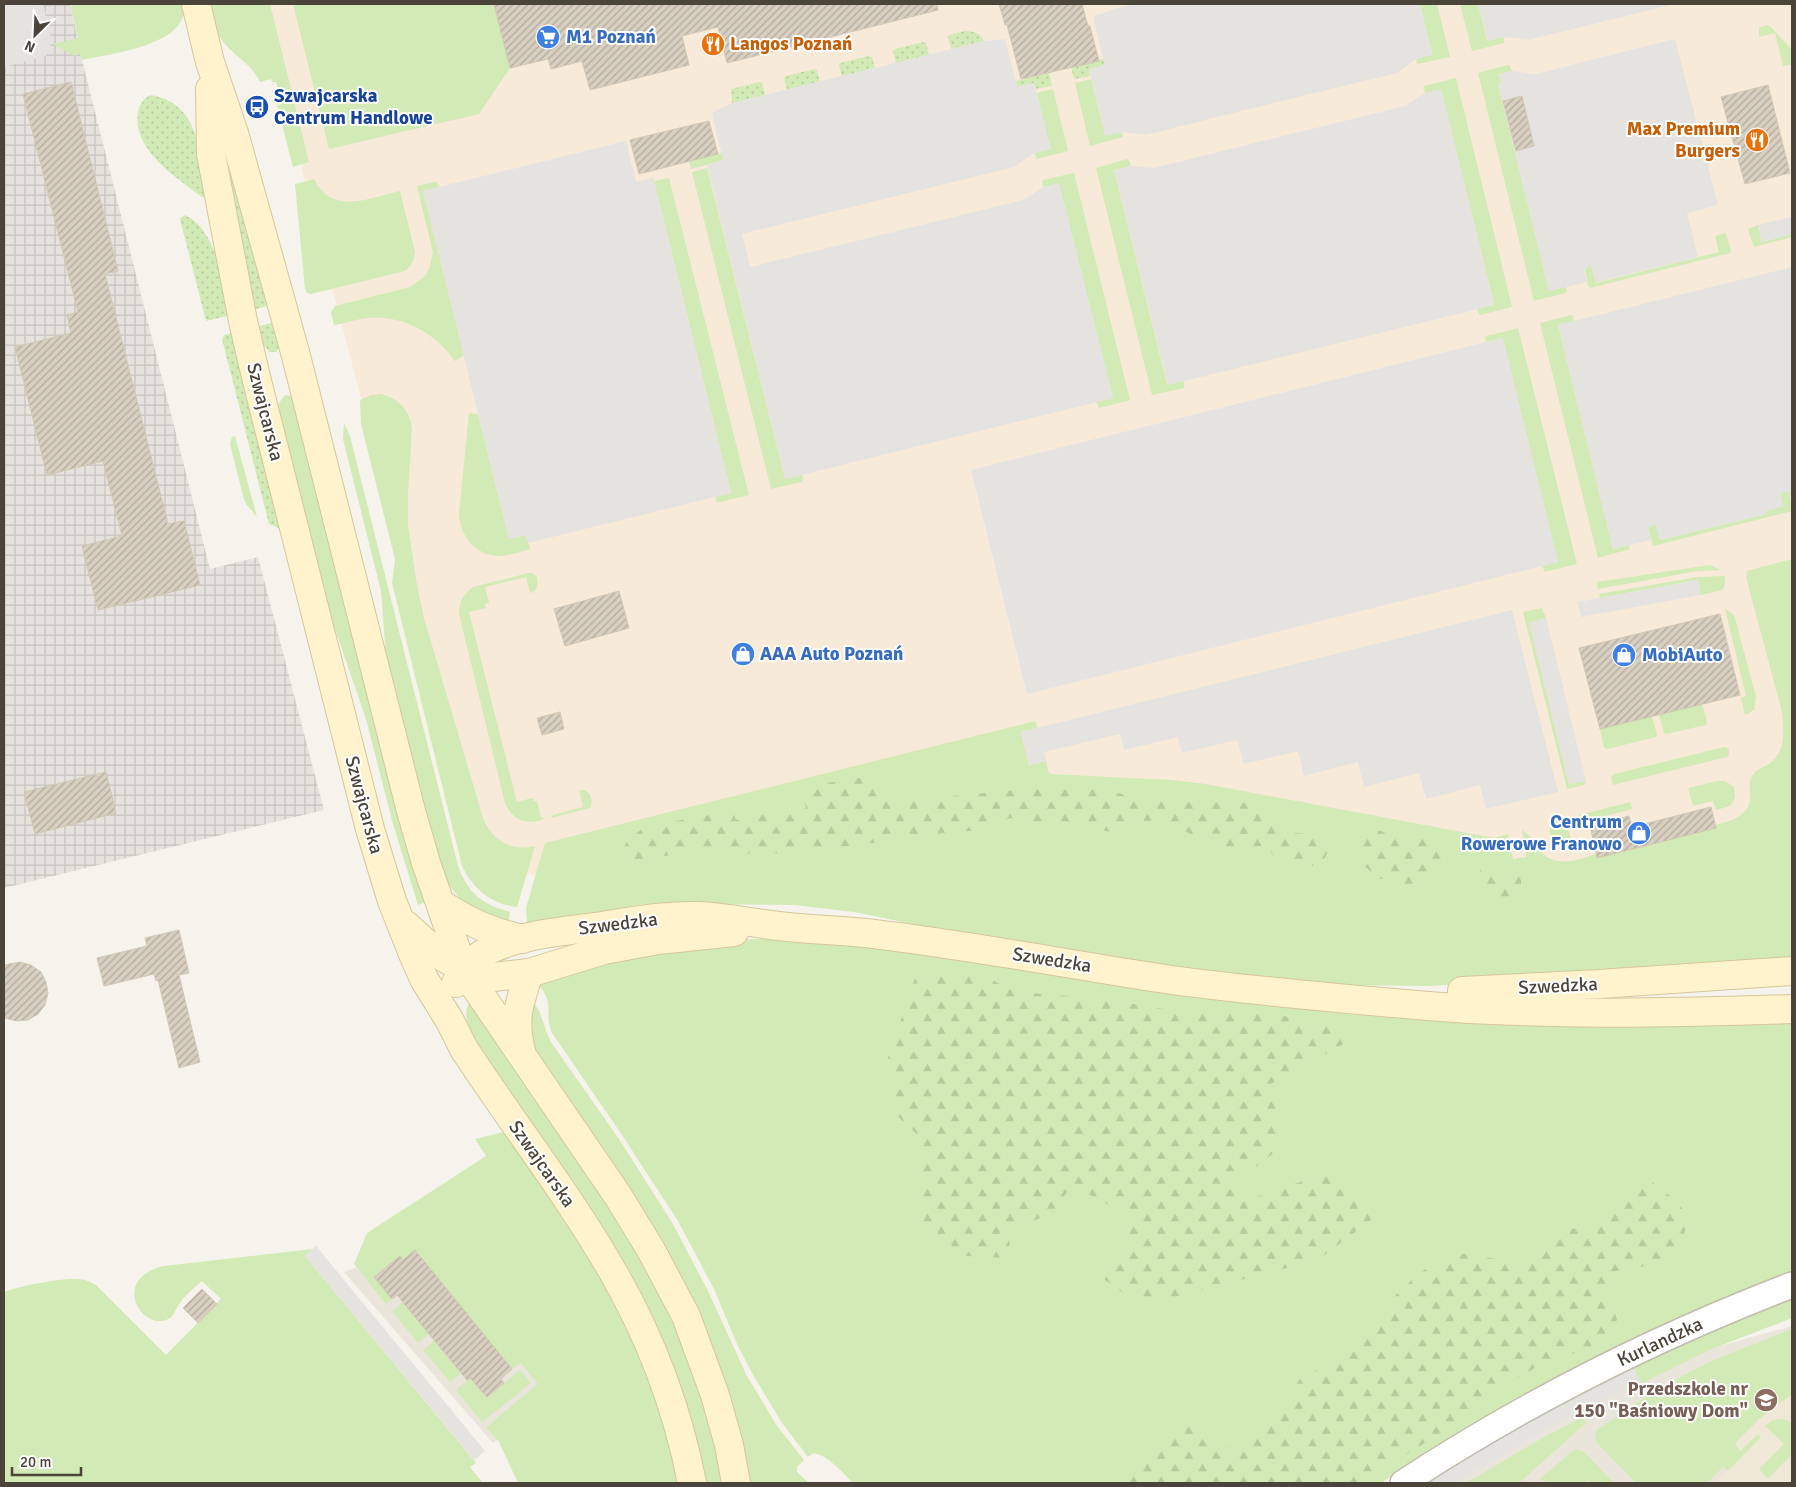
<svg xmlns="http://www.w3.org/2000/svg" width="1796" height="1487" viewBox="0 0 1796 1487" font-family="Signika,sans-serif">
<defs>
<pattern id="industrial-grid" width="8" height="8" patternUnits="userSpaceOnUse" patternTransform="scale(1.25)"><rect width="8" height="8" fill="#e6e2dd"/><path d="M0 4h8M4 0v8" fill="none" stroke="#c7c3be"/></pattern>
<pattern id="forest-firs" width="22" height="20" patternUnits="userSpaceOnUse" patternTransform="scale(1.25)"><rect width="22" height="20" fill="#d2eab5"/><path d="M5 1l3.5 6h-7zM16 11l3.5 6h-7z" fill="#b6ca9c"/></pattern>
<pattern id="garden-dots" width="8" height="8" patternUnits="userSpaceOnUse" patternTransform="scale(1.25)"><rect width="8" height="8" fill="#d2eab5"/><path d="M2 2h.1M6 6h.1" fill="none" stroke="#b6ca9c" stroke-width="1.8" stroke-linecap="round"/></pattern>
<pattern id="building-hatch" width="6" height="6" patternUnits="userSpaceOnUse" patternTransform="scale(1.25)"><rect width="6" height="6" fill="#d8cfc1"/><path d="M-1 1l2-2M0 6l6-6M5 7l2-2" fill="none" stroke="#b1aa9e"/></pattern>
</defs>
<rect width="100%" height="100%" fill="#f6f3ec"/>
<g fill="#eae5da">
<polygon points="421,1233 550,1391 493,1443 344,1272 388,1255"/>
<polygon points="1792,1326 1792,1483 1441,1483 1684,1356"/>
</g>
<polygon fill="#f7ead8" points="262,4 1792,4 1792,868 548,882 481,853 318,235"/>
<polygon fill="url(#industrial-grid)" points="4,4 70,4 82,60 210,569 258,557 324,810 4,888"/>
<polygon fill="#efe8d6" points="1792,1347 1792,1483 1715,1483 1727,1471 1723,1467 1713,1478"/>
<g fill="#d2eab5">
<path d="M 70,4 L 183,4 C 192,45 109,54 82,60 L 80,54 L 74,56 L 53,44 L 78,38 Z"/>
<path d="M 208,4 L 270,4 L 309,162 L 293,167 L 277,105 L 281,104 L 276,82 L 272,82 L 271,79 L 260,82 C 253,66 236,57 225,44 C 215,33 212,17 208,4 Z"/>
<polygon points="293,4 494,4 510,68 479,114 329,149"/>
<polygon points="1420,4 1437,4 1450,57 1417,64 1416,59 1432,54"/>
<polygon points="1460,4 1478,4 1487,40 1504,37 1504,43 1472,51"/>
<polygon points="1767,25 1771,27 1792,50 1792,64 1783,66 1775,33 1759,37 1759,28"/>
<polygon points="1508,65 1510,66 1512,71 1499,74 1501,83 1498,84 1549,291 1566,287 1567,291 1566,293 1534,301 1478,73"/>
<polygon points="1456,78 1512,307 1480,315 1477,309 1494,304 1441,90 1425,93 1424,86"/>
<polygon points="1091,79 1105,135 1122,132 1123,137 1090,146 1075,83"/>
<polygon points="1053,89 1068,151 1037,159 1034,153 1050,149 1037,93"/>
<polygon points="722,153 724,160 691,169 689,161"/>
<polygon points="1127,159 1129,161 1131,166 1114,170 1167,384 1184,381 1184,388 1152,395 1096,168"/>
<polygon points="707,168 785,479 802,475 803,480 802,482 771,489 692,172"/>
<polygon points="1074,173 1130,400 1099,408 1096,402 1113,398 1059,184 1043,187 1042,182 1043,180"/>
<polygon points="669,178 749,495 717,503 715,497 731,493 654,181"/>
<path d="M 314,179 C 332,216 369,198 400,191 L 415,252 C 414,260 412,265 405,271 L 311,294 L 307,293 L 305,289 L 295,184 Z"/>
<path d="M 434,182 L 436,182 L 440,187 L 423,191 L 464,355 L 455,361 C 435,333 404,315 368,318 C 357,319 345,323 334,325 L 331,312 L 335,306 L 410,287 L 424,277 L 429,269 L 433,253 L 417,186 Z"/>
<polygon points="1758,225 1762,242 1792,234 1792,237 1754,247 1748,229"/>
<polygon points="1724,233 1726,234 1731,251 1730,253 1590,288 1588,286 1585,268 1591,266 1596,283 1719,252 1715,236"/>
<polygon points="1571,315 1573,316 1574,321 1558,325 1613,549 1629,545 1630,549 1598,558 1540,323"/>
<polygon points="1518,328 1577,564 1545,572 1542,566 1558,562 1502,338 1486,342 1485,338 1486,336"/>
<path d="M 381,394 C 399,399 409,409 412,428 L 408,492 L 408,524 L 416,580 L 424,618 L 483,818 C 492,840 511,852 535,846 L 517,907 C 491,904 473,889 462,866 L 392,583 L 395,559 L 361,424 L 360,400 L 372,395 Z"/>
<polygon points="285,395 294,397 426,902 418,905 393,824 366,719 334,626 322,585 280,419 279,403"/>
<path d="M 469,413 L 478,414 L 509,539 L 526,535 L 530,548 L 528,550 C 518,552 508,556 498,556 C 475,555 460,536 459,514 Z"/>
<path d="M 344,423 L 350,436 L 458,866 C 465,885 475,899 495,907 C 500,909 505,910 510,912 L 508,925 L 468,907 L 459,898 L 447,882 L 434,847 L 386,657 L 381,591 L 343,439 Z"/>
<polygon points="235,436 257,517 246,504 243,496 230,444 232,437"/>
<polygon points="1789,491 1792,511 1653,546 1648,528 1649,526 1656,524 1660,540 1767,514 1766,511 1783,506 1780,493"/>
<path d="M 1792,559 L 1792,961 L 1559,979 L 1428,986 L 1344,985 L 1303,982 L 1193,970 L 936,929 L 855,912 L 794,905 L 703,904 L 527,926 L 526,908 L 545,843 L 1035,721 L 1038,728 L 1021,732 L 1029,765 L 1046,761 L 1048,771 L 1050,774 L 1171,780 L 1206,784 L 1494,838 L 1508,834 L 1513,859 L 1526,857 L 1522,830 C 1531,836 1534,841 1540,850 C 1554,869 1578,860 1596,854 L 1597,858 L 1716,828 L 1716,825 C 1730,821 1748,817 1750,799 C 1751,791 1748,784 1752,776 C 1756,769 1762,768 1767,765 C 1786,754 1784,731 1782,712 L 1746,577 L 1747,571 Z"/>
<polygon points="1710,565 1721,570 1697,571 1598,589 1597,582"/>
<path d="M 529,573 L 532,573 L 537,577 C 538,585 538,590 530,593 L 526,577 L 485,587 L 489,603 L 485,604 L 486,608 L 469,612 L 517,802 L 533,798 L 534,801 L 537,801 L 541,817 L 544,817 L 542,820 C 525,825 512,819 505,803 L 459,614 C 459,602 463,594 473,587 Z"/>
<polygon points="1725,576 1725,585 1722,590 1701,595 1698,580 1600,598 1599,594 1698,577"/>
<polygon points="1542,608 1546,618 1530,623 1569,784 1586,781 1584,785 1567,789 1523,612"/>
<polygon points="1725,609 1733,614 1735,618 1756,697 1754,710 1745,715 1741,698 1746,696"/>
<polygon points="1702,704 1707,722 1706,725 1666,734 1664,733 1659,714"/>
<polygon points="1652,716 1657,735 1656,737 1607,749 1604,748 1600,729"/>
<polygon points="1724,747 1729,749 1729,755 1727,757 1613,785 1611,777 1614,774"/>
<polygon points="1718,781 1725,781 1734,787 1735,798 1730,806 1716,810 1713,801 1693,806 1688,788"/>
<path d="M 584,790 C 591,793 594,801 590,808 L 551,818 L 553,815 L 583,807 L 579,791 Z"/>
<polygon points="1630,802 1633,809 1581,822 1579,815"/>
<path d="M 1565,818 L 1573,846 C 1559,849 1548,844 1550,829 L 1556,821 Z"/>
<path d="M 762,939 L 846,943 L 916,952 L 1792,1021 L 1792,1272 C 1701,1308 1609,1348 1523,1396 C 1475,1423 1428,1453 1381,1483 L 853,1483 C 843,1473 827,1454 813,1453 L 808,1457 L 782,1423 L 752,1373 L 737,1344 L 714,1289 L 678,1221 L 622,1135 L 552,1033 C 543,1012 556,1005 538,984 L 564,970 L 718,940 Z"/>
<path d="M 528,997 C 544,1010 542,1028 553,1045 L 619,1139 L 673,1224 L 708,1291 L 747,1376 L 777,1426 L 804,1460 L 797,1467 L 797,1472 L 809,1483 L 749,1483 L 728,1397 L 716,1357 L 698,1313 L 530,1048 Z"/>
<path d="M 470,1002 L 591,1178 L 650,1273 L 675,1324 L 708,1413 L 723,1483 L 704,1483 L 690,1421 L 477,1048 C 472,1035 460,1014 470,1002 Z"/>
<polygon points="504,1132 586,1250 612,1296 652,1383 668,1435 679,1483 518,1483 499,1442 486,1427 538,1384 521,1363 512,1369 415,1250 403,1260 399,1256 374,1277 392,1299 386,1304 354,1264 367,1233 486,1156 475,1139"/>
<path d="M 313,1249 L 305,1256 L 476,1463 L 470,1467 L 483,1483 L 4,1483 L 4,1292 C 21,1286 68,1276 85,1280 C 89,1281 93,1284 96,1285 L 166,1355 L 221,1299 L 202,1281 C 194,1288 183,1297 178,1306 C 175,1311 173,1318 166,1320 C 140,1329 111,1278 164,1266 Z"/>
<polygon points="1792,1298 1792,1318 1709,1350 1641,1384 1633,1367 1699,1336"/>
<polygon points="403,1302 429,1334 418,1343 392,1311"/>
<polygon points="1792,1329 1792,1394 1759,1419 1735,1443 1740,1451 1758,1434 1761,1437 1728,1471 1723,1467 1707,1483 1636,1483 1597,1443 1595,1435 1597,1430 1647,1396 1646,1394 1714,1360"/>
<polygon points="434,1341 461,1373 450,1382 423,1350"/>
<polygon points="520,1370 531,1383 482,1422 456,1390 470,1378 487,1397"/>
<polygon points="1581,1418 1587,1422 1519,1483 1466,1483 1546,1436"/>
<polygon points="1781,1419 1789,1421 1792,1424 1792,1454 1768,1479 1759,1469 1784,1444 1765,1426 1773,1420"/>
<polygon points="1575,1449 1584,1452 1614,1483 1590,1483 1587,1480 1583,1483 1559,1483 1539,1480"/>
</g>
<g fill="url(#forest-firs)">
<polygon points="854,778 865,778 884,802 1019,790 1091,788 1163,802 1246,803 1277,816 1282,832 1308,834 1322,837 1330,848 1320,866 1293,865 1276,858 1264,845 1244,850 1209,842 1160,820 1129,822 1121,834 1048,820 1027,823 1010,818 987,830 951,832 842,847 759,855 704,847 657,858 633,861 624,847 629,838 647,826 733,811 736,820 766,814 782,818 806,808 803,797 821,784"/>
<polygon points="1375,829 1393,836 1422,836 1436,842 1447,861 1424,881 1411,890 1398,877 1380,879 1362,864 1363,837"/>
<polygon points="1488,865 1497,875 1521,874 1521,885 1512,897 1488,900 1483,890 1480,870"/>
<polygon points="931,972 976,973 1018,992 1096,998 1170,1010 1225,1014 1276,1014 1350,1032 1343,1044 1269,1085 1277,1099 1276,1151 1237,1182 1250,1199 1290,1185 1338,1171 1376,1216 1318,1260 1141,1306 1104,1279 1128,1239 1131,1217 1072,1185 1053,1212 1009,1232 1010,1258 966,1256 918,1222 921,1138 895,1114 887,1061 915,978"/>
<polygon points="1652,1182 1670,1196 1690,1216 1675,1261 1604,1273 1617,1320 1593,1347 1541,1364 1481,1401 1452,1426 1361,1483 1129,1483 1130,1472 1187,1417 1216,1441 1238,1451 1277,1417 1299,1380 1365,1341 1396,1295 1418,1274 1449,1254 1470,1254 1522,1264 1567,1229 1598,1227 1627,1197"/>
</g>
<g fill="url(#garden-dots)">
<path d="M 965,31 C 974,32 980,32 984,41 L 951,49 L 948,37 L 949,35 Z"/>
<polygon points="924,42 926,43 929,55 896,63 893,51 895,49"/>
<polygon points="869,56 872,57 875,68 842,76 839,64 840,63"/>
<polygon points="1104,59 1105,65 1089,69 1090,76 1074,79 1071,67"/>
<polygon points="815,69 817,70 820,82 787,90 784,78 786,76"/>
<polygon points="1049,73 1052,86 1036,89 1034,83 1017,87 1016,81"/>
<polygon points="760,82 762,83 765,95 732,103 731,89"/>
<path d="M 151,95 C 201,104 199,154 206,194 L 205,197 L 202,197 C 177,178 132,150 138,113 C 139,105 143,98 151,95 Z"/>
<polygon points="216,107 270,305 253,310"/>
<path d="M 185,215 C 217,229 223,285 231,315 L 206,321 L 181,223 L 180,218 Z"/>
<path d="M 274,322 L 280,346 L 276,352 L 270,352 C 262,346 259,336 257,327 Z"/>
<polygon points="235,332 281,527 279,528 269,524 222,339 224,335"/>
</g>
<g fill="#e5e3e0">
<polygon points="4,4 43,4 52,42 46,56 4,67"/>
<polygon points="1134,4 1420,4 1432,55 1416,59 1397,73 1233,113 1146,135 1122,132 1105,136 1089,69 1105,65 1093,17 1114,9"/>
<polygon points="1478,4 1674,4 1528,40 1504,37 1488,41"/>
<polygon points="1005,39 1017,87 1034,83 1051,149 1034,153 1014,167 742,234 750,267 1023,200 1043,187 1059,183 1113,398 785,479 707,165 723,160 712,113 732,103 984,41"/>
<polygon points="1675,39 1718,205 1687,213 1698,257 1596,282 1591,266 1584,269 1587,282 1549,291 1498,84 1501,83 1499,74 1512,71 1536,74"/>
<polygon points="1441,89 1494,305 1168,385 1114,170 1131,166 1154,168 1405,106 1425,93"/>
<polygon points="626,141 636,182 653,178 654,181 731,493 528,543 526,535 509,539 423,191"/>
<polygon points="1792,217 1792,234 1762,242 1758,225"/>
<polygon points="1792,267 1792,502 1789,491 1780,493 1783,506 1767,511 1767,514 1660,540 1655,524 1648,528 1651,540 1613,549 1558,325"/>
<polygon points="1503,338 1558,562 1027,694 971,470"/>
<polygon points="1698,580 1701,595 1581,617 1578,602"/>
<polygon points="1512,610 1558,792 1486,809 1480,785 1426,799 1419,773 1364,787 1358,762 1304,776 1298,751 1244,764 1237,740 1182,753 1178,737 1124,750 1120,734 1044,752 1046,761 1029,765 1021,732"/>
<polygon points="1546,618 1586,781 1569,784 1529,623"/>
<polygon points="316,1246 485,1451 474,1460 305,1256"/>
<polygon points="1633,1367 1640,1381 1543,1431 1455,1483 1424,1483 1473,1453 1534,1417"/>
</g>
<g fill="url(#building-hatch)" stroke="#d3c7b4">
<polygon points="494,4 937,4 938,10 727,63 718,27 682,36 689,65 590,90 582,61 551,69 548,59 510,68"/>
<polygon points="999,4 1082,4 1088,26 1090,26 1099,61 1021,79 1007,25 1005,25"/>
<polygon points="71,82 118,271 105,274 168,524 184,521 200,585 98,610 82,546 122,536 103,461 47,475 15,347 71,333 67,315 78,312 23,94"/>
<polygon points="1768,85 1790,173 1745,184 1721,97"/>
<polygon points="1522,96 1534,146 1516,151 1503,101"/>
<polygon points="709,121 718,154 639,174 630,140"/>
<polygon points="619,591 629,628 565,646 554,609"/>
<polygon points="1720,614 1740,695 1600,729 1579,648"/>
<polygon points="560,712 564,729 542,735 537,718"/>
<polygon points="106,772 116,813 35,834 24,792"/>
<polygon points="1711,807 1716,828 1597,858 1590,825 1629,816 1632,827"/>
<polygon points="179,930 189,973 179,975 200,1062 179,1068 158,980 156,981 154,974 104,986 97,958 147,946 145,938"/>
<polygon points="20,962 31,965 41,972 46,982 48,993 45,1005 38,1014 28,1020 17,1021 4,1018 4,965"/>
<polygon points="415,1250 512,1369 501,1379 504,1383 487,1397 470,1378 467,1380 397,1295 392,1299 374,1277 400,1256 403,1260"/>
<polygon points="202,1289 217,1304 198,1323 183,1308"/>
</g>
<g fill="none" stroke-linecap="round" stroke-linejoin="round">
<g stroke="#c2bbae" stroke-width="28">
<path id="street" d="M 1403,1483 C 1525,1403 1656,1337 1792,1285"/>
</g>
<g stroke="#d6c79b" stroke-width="30">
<g id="secondary">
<polyline points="196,4 210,62 234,133 295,352 411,811 426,863 463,969 618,1196 651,1250 686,1316 715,1395 729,1445 736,1483"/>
<path d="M 210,89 L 211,154 L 243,321 L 256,377 L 370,829 L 392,901 L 413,954 L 424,979 L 450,1021 L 464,1049 C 511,1121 565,1190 609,1265 C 649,1333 677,1406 692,1483"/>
<path d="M 441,904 C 469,922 490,932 523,939"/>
<polyline points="406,925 438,954 463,969 493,977 529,973 604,950 658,940 734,932"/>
<path d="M 456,983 C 463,968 474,958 489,950 C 522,934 567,931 602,926 C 634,921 666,915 698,916 C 725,917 752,923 779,926 C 811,930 843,930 874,934 C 974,946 1072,965 1172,980 C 1253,991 1335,998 1416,1005 C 1541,1016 1667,1013 1792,1009"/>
<polyline points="1462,991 1599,984 1792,971"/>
<path d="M 521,1051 C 513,1017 519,1005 529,973"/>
</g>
</g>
<use href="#street" stroke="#fff" stroke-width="25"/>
<use href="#secondary" stroke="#fff3cd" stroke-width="28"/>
</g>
<defs>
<g id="supermarket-disc" transform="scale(1.25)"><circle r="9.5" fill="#3f7fe0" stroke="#fff"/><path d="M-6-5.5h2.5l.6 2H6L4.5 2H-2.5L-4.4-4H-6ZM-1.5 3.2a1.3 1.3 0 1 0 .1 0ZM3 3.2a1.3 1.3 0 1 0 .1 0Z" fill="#fff"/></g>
<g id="restaurant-disc" transform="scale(1.25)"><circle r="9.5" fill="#e8710a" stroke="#fff"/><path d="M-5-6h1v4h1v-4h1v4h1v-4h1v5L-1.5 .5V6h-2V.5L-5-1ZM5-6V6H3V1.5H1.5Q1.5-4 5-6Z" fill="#fff"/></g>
<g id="bus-disc" transform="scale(1.25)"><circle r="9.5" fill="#1a4fb4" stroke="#fff"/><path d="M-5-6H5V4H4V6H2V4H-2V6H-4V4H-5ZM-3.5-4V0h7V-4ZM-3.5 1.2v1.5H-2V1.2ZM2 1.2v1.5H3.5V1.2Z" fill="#fff"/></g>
<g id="shop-disc" transform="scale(1.25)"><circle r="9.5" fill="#3f7fe0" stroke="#fff"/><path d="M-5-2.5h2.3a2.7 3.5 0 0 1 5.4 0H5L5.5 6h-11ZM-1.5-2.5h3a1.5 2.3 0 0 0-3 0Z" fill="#fff"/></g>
<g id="school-disc" transform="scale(1.25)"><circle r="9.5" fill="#8d6e63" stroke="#fff"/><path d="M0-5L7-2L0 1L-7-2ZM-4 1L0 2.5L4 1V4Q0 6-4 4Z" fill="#fff"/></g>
</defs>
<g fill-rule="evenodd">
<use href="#supermarket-disc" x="548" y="37"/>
<use href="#restaurant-disc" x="713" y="44"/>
<use href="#bus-disc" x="257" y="107"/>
<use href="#restaurant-disc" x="1757" y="140"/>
<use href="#shop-disc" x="743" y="654"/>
<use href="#shop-disc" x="1624" y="655"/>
<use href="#shop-disc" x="1639" y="833"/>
<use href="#school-disc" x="1766" y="1400"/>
</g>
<g text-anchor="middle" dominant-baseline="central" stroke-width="4" stroke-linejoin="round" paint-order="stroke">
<g font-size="19" font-weight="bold" fill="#366cbe" stroke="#fff" text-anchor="start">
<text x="566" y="37">M1 Poznań</text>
<text x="760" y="654">AAA Auto Poznań</text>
<text x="1642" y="655">MobiAuto</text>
<text x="1622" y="822" text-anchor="end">Centrum<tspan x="1622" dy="22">Rowerowe Franowo</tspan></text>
</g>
<g font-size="19" font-weight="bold" fill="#c56008" stroke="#fff" text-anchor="start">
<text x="730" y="44">Langos Poznań</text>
<text x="1740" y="129" text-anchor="end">Max Premium<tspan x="1740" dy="22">Burgers</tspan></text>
</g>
<g font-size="19" font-weight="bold" fill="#164399" stroke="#fff" text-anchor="start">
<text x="274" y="96">Szwajcarska<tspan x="274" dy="22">Centrum Handlowe</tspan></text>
</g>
<g font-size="19" fill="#4b4439" stroke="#fff">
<text transform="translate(265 412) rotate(76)">Szwajcarska</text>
<text transform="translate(364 805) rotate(75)">Szwajcarska</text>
<text transform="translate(618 924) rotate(-7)">Szwedzka</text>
<text transform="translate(1052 960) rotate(9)">Szwedzka</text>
<text transform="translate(1558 986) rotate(-3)">Szwedzka</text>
<text transform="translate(542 1164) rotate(55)">Szwajcarska</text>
<text transform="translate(1660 1342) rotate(-25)">Kurlandzka</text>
</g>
<g font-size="19" font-weight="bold" fill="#785e54" stroke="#fff" text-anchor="end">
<text x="1748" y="1389">Przedszkole nr<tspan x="1748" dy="22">150 "Baśniowy Dom"</tspan></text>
</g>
</g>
<rect width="1796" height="1487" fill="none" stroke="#4b4439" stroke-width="10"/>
<g transform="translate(35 35) rotate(204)" stroke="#ffffff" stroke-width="4" paint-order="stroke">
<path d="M0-4L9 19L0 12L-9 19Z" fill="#4b4439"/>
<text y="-8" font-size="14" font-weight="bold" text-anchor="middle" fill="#4b4439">N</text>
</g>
<path d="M12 1467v8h69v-8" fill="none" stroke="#4b4439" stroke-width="2.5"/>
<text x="20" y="1467" font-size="15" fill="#4b4439" stroke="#ffffff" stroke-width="4" paint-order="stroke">20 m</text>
</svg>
